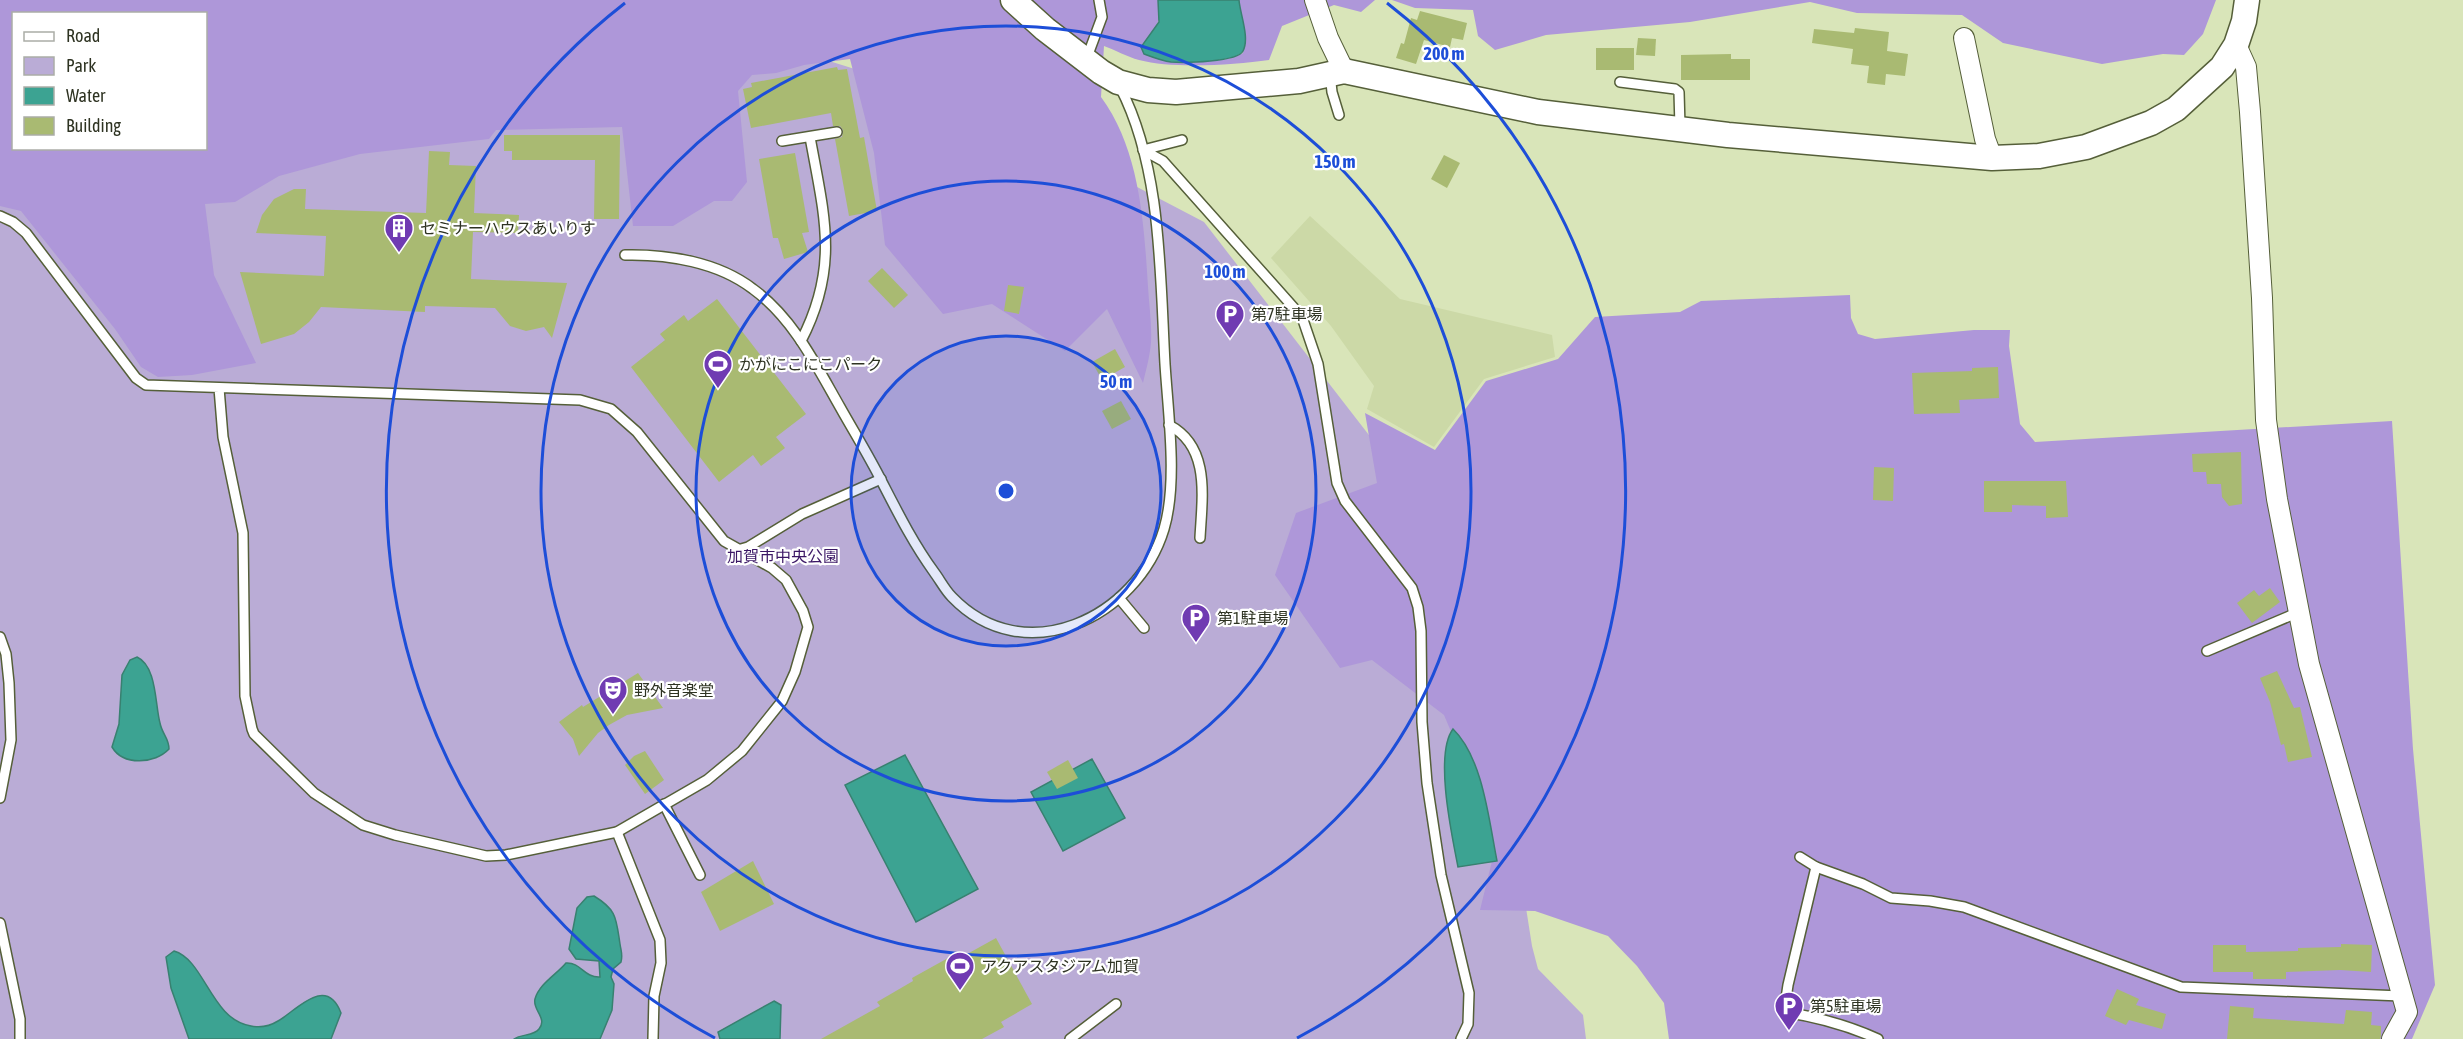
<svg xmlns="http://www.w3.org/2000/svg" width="2463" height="1039" viewBox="0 0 2463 1039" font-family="'Asap Condensed','Noto Sans JP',sans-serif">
<rect width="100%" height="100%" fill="#d9e5b9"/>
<polygon fill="#ccd9a7" points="1310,216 1400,299 1552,335 1555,357 1484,379 1434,447 1367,409 1374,386 1331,326 1271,258"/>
<polygon fill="#baacd6" points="810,55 957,101 1118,177 1204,222 1372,439 1521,876 1532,946 1538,969 1583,1015 1586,1039 0,1039 0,128 14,148 192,168"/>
<g fill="#ae97d9" fill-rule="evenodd">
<path d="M 0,0 L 1158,0 L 1160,17 L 1156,27 L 1184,61 C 1203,62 1226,62 1243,53 L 1244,36 L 1239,0 L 1375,0 L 1361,12 L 1334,5 L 1282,26 L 1269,60 C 1233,65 1173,69 1139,60 C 1127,57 1116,50 1104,46 L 1101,97 C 1140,150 1144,223 1148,287 C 1149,305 1152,324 1151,342 C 1150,356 1146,370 1143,383 L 1107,309 L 1065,351 L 992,304 L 943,314 L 885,245 L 874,153 L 850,59 L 804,65 L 776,73 L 752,75 L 738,91 L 747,182 L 732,201 L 714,201 L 673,226 L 633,226 L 622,127 L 496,130 L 489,139 L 360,154 L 279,176 L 235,202 L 205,204 L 214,275 L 256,363 L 192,375 L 158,377 L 141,367 L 115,329 L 21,211 L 0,206 ZM 14,14 L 206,14 L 206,148 L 14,148 Z"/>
<polygon points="1392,0 2216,0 2203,34 2184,55 2163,54 2102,64 2003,43 1962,15 1857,13 1810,2 1690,22 1546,35 1495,50 1478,36 1473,10 1415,8"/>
<polygon points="1850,295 1851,318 1858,334 1875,339 1974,330 2010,330 2009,346 2020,424 2035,442 2392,421 2413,749 2435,985 2412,1039 1669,1039 1664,1003 1637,966 1608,936 1535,911 1480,910 1494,853 1461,755 1444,715 1372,660 1340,668 1275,575 1296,513 1377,483 1365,413 1435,450 1486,381 1558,359 1595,317 1680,312 1701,301"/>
</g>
<g fill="#3ca392" stroke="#388170" stroke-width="1.5">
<path d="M 1158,0 L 1239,0 C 1240,14 1250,38 1243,51 C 1238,62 1184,63 1171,62 C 1162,61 1152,57 1144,54 L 1141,47 L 1159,22 Z"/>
<path d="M 137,657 C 157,666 155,705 160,723 C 162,734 169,738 169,749 C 155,764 123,766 112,747 L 119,724 L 122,675 L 130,660 Z"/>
<path d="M 1453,729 C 1483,758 1489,821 1497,861 L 1458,867 C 1452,836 1434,754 1453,729 Z"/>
<polygon points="905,755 978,889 916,922 845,785"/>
<polygon points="1092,759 1125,818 1063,851 1031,792"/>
<path d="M 594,896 C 617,910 616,918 620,944 C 621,951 623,955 621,962 L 613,969 L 611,977 L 614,984 L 612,1010 L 600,1039 L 514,1039 C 521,1034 534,1036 539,1029 C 548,1018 532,1010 535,999 C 539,984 557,974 566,963 C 581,962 584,978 600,977 L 599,961 L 576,959 L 569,949 L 577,908 L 587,897 Z"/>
<path d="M 174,951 C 205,960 211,1020 251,1026 C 261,1028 270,1026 278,1021 C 296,1011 326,974 341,1013 L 331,1039 L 189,1039 L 171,988 L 166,957 Z"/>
<polygon points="774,1001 781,1005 780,1039 720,1039 718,1032"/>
</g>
<g fill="#a9ba72">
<polygon points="1420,11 1467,23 1463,40 1452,38 1450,47 1424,40 1416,64 1396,58 1401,43 1404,44 1411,18 1417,20"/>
<polygon points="1855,28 1889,32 1887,51 1908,54 1905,76 1886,74 1885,85 1867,83 1869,66 1851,64 1853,49 1812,43 1814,29 1854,33"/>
<polygon points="1638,38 1656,39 1655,56 1636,55"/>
<rect x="1596" y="48" width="38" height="22"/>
<polygon points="1731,54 1731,59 1750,59 1750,80 1681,80 1681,55"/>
<polygon points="837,67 838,70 847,69 860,138 864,137 877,211 849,216 835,139 842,137 843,130 840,126 833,126 831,113 751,128 743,89 752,87 751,83"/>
<polygon points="504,135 620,135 619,219 594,219 595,160 512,160 512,151 504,151"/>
<polygon points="429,151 450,152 449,165 476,166 474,213 519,215 518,233 473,232 471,279 567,283 552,338 544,327 526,331 510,326 495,308 425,306 425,312 321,307 309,322 294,334 261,344 240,272 324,276 326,236 256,233 262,215 274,199 294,189 306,189 305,209 426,213"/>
<polygon points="795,153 809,232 802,233 808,252 784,259 778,238 773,238 759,159"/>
<polygon points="1444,155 1460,163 1447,188 1431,179"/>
<polygon points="882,268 908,295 894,308 868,281"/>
<polygon points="1008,285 1024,287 1019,314 1004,311"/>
<polygon points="717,299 806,414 776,437 785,448 761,466 753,455 719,482 631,367 665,340 660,334 684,315 688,321"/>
<polygon points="1115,349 1125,367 1102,380 1092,362"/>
<polygon points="1998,367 1999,398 1959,400 1960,413 1914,414 1912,373 1972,371 1972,368"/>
<polygon points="1121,401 1131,419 1112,429 1102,411"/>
<polygon points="2241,452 2242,504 2229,506 2222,497 2221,484 2207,484 2206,472 2193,472 2192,454"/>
<polygon points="1874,467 1894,468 1893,501 1873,500"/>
<polygon points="1984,481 2066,481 2068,517 2046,518 2046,506 2012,505 2012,512 1984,512"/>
<polygon points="2270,588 2280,602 2252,623 2237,603 2254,590 2259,596"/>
<polygon points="2277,671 2294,708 2300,707 2312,757 2288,762 2284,744 2281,745 2270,702 2260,678"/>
<polygon points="638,673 663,708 627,715 609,725 598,733 579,756 573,739 559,722 582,705 583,707"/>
<polygon points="645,751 664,780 645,794 625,765 634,756"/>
<polygon points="1068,760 1078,778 1057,789 1047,772"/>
<polygon points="753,861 774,904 720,931 701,892"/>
<polygon points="996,938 1032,1004 1001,1022 1004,1027 982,1039 821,1039 880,1006 877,1002 913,981 912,978 957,953 960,958"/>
<polygon points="2341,944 2372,945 2371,972 2340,970 2286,972 2286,979 2253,979 2253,972 2213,972 2213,945 2246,945 2246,952 2298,951 2298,948 2341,947"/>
<polygon points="2117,989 2139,999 2136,1005 2166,1014 2162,1029 2129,1020 2126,1025 2105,1016"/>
<polygon points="2230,1006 2254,1008 2253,1018 2344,1024 2346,1010 2372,1012 2371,1025 2381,1026 2381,1036 2380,1039 2227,1039"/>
</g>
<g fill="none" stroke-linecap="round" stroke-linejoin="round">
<g stroke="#555f39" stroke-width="12">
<g id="service">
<polyline points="1086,60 1102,17 1099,0"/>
<polyline points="1330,74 1332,92 1339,115"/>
<polyline points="1620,82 1675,89 1679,92 1680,127"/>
<polyline points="1182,140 1143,150 1163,161 1302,317 1318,364 1337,483 1345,501 1412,588 1418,607 1421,631 1422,722 1427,783 1441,875 1469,993 1468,1024 1461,1039"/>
<polyline points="782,141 837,132"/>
<polyline points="0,216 13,222 26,233 136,378 146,385 580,400 611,409 637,432 724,541 772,568 786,580 803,611 808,627 795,672 782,701 742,751 707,780 617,832 506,855 486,856 395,835 363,825 314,793 254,734 252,729 245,696 243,533 223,437 219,388"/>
<path d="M 625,255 C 668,254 718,262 753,289 C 793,318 816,365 840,407 C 854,432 869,456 882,482 C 898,513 913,543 934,572 C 940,580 945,590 952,597 C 1024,672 1137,618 1164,529 C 1178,482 1168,413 1165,364 C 1160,275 1162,168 1120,87"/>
<path d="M 801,341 C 840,266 824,215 810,137"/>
<path d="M 1169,425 C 1211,447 1202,498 1200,538"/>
<polyline points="741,549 748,547 802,514 881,479"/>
<polyline points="1119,598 1144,628"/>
<polyline points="0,637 6,654 9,683 11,740 0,798"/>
<polyline points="2207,651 2299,612"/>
<polyline points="664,804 700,875"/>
<polyline points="617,832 660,940 661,963 654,996 653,1039"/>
<polyline points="1800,857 1816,867 1863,884 1891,898 1930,901 1964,907 2181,987 2401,996"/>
<path d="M 1816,867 L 1788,985 L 1784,1012 C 1818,1017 1847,1025 1878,1039"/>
<polyline points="0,923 20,1019 20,1039"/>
<polyline points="1070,1039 1116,1004"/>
</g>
</g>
<g stroke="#555f39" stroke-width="22">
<g id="minor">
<polyline points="1315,0 1328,38 1344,71"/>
<polyline points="1964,38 1985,139 1992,158"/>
<polyline points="2236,45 2246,67 2250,112 2262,298 2266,420 2277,499 2309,664 2407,1012 2392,1039"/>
</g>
</g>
<g stroke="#555f39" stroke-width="27">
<polyline id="tertiary" points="1013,0 1045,29 1101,72 1118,82 1148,90 1176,92 1299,81 1344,71 1538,112 1728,135 1992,158 2039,156 2086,147 2151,123 2176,109 2222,67 2236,45 2244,21 2247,0"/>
</g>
<use href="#service" stroke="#fff" stroke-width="9"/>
<use href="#minor" stroke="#fff" stroke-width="20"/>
<use href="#tertiary" stroke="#fff" stroke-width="24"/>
</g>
<circle cx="1006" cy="491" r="155" fill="#1d4ed8" fill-opacity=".12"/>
<g fill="none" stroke="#1d4ed8" stroke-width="3">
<circle cx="1006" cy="491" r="155"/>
<circle cx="1006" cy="491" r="310"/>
<circle cx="1006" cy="491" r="465"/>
<path d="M715 1038A619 619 0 0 1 625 3M1387 3A619 619 0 0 1 1297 1038"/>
</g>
<defs>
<g id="building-pin" transform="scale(1.5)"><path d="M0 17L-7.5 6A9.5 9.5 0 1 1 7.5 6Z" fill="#703bb2" stroke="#fff"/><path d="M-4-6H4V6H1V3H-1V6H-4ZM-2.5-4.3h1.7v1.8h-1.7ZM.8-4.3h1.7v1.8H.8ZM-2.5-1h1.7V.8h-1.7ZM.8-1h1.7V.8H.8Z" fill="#fff"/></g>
<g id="parking-pin" transform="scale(1.5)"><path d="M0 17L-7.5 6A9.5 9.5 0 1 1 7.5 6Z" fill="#703bb2" stroke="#fff"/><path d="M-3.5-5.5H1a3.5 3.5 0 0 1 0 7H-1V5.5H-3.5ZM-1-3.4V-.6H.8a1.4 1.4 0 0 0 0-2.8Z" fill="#fff"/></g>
<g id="stadium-pin" transform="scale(1.5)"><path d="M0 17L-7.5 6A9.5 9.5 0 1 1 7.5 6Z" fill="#703bb2" stroke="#fff"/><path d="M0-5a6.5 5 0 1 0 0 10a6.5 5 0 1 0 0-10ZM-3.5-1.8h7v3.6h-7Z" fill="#fff"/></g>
<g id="theatre-pin" transform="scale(1.5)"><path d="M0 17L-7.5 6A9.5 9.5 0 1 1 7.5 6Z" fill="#703bb2" stroke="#fff"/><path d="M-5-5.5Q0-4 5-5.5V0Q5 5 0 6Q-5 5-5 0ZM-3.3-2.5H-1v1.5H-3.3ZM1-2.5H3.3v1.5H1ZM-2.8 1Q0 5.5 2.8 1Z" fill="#fff"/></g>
</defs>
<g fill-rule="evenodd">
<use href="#building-pin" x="399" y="228"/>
<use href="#parking-pin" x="1230" y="314"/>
<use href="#stadium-pin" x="718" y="364"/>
<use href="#parking-pin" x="1196" y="618"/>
<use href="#theatre-pin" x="613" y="690"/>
<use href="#stadium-pin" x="960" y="966"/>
<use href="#parking-pin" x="1789" y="1006"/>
</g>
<g text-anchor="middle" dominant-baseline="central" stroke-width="4.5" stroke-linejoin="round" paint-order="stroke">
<g font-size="16" fill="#2e3322" stroke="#fff" text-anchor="start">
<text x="420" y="228">セミナーハウスあいりす</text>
<text x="1251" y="314">第7駐車場</text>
<text x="739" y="364">かがにこにこパーク</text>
<text x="1217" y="618">第1駐車場</text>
<text x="634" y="690">野外音楽堂</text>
<text x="981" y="966">アクアスタジアム加賀</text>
<text x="1810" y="1006">第5駐車場</text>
</g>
<g font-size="16" fill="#3b1765" stroke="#fff">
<text x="783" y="556">加賀市中央公園</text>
</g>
</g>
<circle cx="1006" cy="491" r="9" fill="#1d4ed8" stroke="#fff" stroke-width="3"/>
<g font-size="18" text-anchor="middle" font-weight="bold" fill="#1d4ed8" stroke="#fff" stroke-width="4.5" stroke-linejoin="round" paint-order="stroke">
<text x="1444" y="60">200 m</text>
<text x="1335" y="168">150 m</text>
<text x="1225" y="278">100 m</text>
<text x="1116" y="388">50 m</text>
</g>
<rect x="12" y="12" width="195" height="138" fill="#ffffff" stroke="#abada7" stroke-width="1.5"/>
<rect x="24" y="32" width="30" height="9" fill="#ffffff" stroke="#abada7" stroke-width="1.5"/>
<text x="66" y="42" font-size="18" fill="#2e3322">Road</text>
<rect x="24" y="57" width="30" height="18" fill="#baacd6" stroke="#abada7" stroke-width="1.5"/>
<text x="66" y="72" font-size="18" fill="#2e3322">Park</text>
<rect x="24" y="87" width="30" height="18" fill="#3ca392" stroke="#abada7" stroke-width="1.5"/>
<text x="66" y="102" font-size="18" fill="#2e3322">Water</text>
<rect x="24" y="117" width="30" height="18" fill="#a9ba72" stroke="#abada7" stroke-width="1.5"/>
<text x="66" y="132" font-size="18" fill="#2e3322">Building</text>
</svg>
